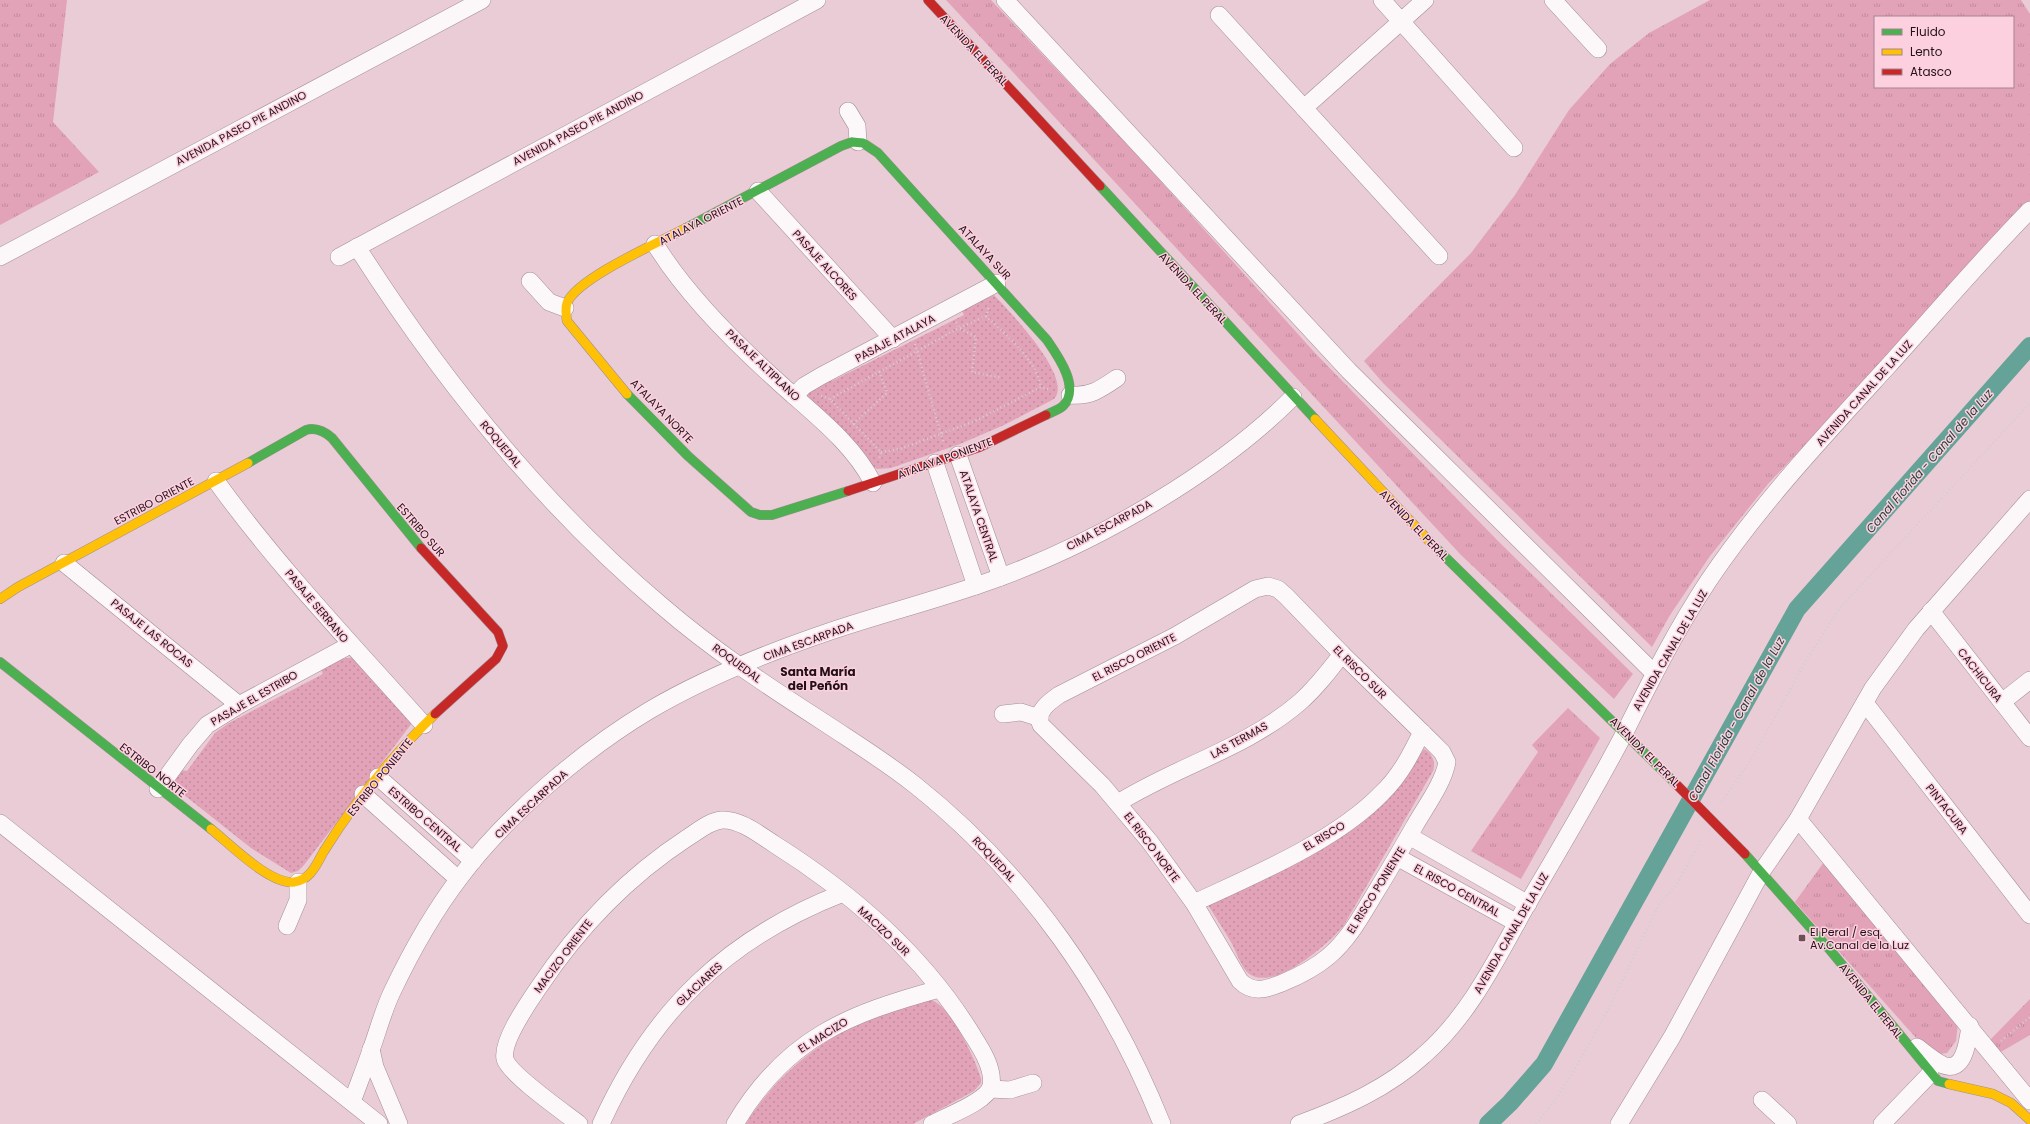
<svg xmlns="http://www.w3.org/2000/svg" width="2030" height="1124" viewBox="0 0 2030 1124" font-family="Poppins,sans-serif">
<defs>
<pattern id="grass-tufts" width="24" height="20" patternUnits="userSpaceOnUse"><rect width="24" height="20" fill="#e2a2b8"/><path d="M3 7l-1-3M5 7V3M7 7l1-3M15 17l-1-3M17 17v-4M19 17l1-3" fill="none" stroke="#c28a9d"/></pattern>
<pattern id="park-dots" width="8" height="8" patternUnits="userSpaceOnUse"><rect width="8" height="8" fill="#e2a2b8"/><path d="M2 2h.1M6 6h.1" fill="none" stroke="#c28a9d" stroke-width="1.8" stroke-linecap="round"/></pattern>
</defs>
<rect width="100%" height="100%" fill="#e9ccd5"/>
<g fill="url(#grass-tufts)" fill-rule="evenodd">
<polygon points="0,0 67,0 53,122 99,172 0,225"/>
<polygon points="946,0 991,0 1138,156 1315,353 1498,541 1633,674 1614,699 1461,555"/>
<path d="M 1710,0 L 2021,0 L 2030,14 L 2030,201 L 1855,392 L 1768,484 L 1710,556 L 1670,615 L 1652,647 L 1383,383 L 1364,361 L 1471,253 L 1515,195 L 1569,110 L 1610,64 L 1649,33 ZM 1875,17 L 2013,17 L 2013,87 L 1875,87 Z"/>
<polygon points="1568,708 1600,738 1521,879 1471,851 1538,752 1532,745"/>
<polygon points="1824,862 1958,1023 1956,1041 1947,1053 1939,1054 1917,1039 1795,902"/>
<polygon points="2030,999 2030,1035 1999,1053 1990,1040"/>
</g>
<g fill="url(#park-dots)">
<path d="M 994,295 C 1009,311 1074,378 1054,399 L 1004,425 L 960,444 L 891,468 L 877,469 L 869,464 L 804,399 L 809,389 L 828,378 L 832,381 L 964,315 L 961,309 Z"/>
<polygon points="355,657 412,723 304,865 298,871 291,873 251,848 174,787 176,777 181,770 187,771 215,733 229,723 323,674 320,668 341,659"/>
<path d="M 1424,749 C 1432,753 1436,762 1433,771 L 1344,925 C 1329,944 1271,995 1247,972 C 1240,964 1236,951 1231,942 C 1224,930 1216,918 1208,905 L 1281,870 L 1408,772 Z"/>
<path d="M 931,1000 C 950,1005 976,1060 981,1079 L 981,1083 L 974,1091 L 913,1124 L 746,1124 C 777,1073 828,1033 884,1013 C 899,1008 916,1004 931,1000 Z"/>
</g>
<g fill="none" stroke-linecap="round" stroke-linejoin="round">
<polyline stroke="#65a398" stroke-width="18" points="1488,1124 1510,1103 1544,1064 1797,609 2030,346"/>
<g stroke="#a38e95" stroke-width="18">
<g id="street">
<polyline points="1005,0 1349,371 1654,673"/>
<polyline points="1382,0 1514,148"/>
<polyline points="1553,0 1598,49"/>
<polyline points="1219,15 1439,256"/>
<polyline points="1304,108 1425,0"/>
<polyline points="848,111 857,126 858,142"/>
<polyline points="758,191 893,339"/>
<path d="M 655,244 C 684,291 733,341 774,378 C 808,410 851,440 873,483"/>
<path d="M 357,247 C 442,380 541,504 662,606 C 713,650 769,687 825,723 C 855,743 886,762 915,785 C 1027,874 1109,992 1162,1124"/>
<polyline points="0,257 482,0"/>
<polyline points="339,257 817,0"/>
<polyline points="530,281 549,302 565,308"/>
<path d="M 1070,395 C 1090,397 1101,389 1117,378"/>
<polyline points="794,396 804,386 821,376 997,283"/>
<polyline points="958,455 1001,577"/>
<polyline points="935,463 976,586"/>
<path d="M 216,481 C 279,568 353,645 424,725"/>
<polyline points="64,563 239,705"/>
<path d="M 1268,586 L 1278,589 L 1286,596 L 1342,654 L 1433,743 L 1442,752 L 1447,762 C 1444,782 1424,809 1414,827 C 1402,848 1390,869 1377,890 C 1363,913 1350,938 1329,956 C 1315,968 1299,976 1282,983 C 1267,989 1253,994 1240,981 L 1194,903 L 1150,842 L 1102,785 L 1041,725 C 1035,712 1049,702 1059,695 L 1175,636 L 1255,589 Z"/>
<polyline points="1931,611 2030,738"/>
<polyline points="2002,702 2030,680"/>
<polyline points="1865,703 2030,915"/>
<polyline points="1003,714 1021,712 1040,718"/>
<polyline points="378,777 473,861"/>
<polyline points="158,789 190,745 207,725 239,705 350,645"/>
<polyline points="363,794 458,879"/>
<path d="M 1118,803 C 1177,766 1247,748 1300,702 C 1316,688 1329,671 1342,654"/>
<polyline points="1798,819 2030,1101"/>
<polyline points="0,823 379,1124"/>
<polyline points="1409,836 1528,904"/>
<polyline points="1397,857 1517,923"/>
<path d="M 1194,903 C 1254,875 1336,841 1382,793 C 1400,776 1411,754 1422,732"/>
<polyline points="287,926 298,900 298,882"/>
<path d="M 1917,1047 C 1925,1053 1934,1061 1943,1065 C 1965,1074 1968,1039 1970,1026"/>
<polyline points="371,1049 375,1067 399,1124"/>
<polyline points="990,1089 1010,1090 1033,1083"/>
<polyline points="1762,1100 1788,1124"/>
<path d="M 352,1102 C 358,1085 365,1068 371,1050 C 378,1031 383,1011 392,992 C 411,952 434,911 461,876 C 508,814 583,750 650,710 C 706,677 769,652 831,631 C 887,612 945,598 1001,577 C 1101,540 1218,472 1293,397"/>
<path d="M 579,1124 C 565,1113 509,1074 505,1059 C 501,1041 529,1002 539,987 C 579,927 626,878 687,838 C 697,832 709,821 722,820 C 740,819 760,835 774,844 C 852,893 925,957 973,1036 C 982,1050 994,1069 991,1086 C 987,1102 946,1116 932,1124"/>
<path d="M 601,1124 C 652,1011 727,938 843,893"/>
<path d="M 735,1124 C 786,1038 848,1014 939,989"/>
<path d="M 1299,1124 C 1345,1107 1388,1088 1424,1055 C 1469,1016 1496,960 1525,908 C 1559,850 1594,792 1625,732 C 1651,680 1677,628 1709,580 C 1761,503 1826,434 1889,365 C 1936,313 1981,260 2030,210"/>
<polyline points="1619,1124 1672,1037 1762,871 1798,819 1873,688 1916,629 2030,499"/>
<polyline points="1882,1124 1930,1074"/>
</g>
</g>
<g stroke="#a38e95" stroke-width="10">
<g id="fast">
<path d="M 852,142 L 863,143 L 878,153 L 1047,340 C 1058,356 1081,388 1063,406 C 1059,410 1051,412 1046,415"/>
<polyline points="1100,186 1315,419"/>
<polyline points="686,228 841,146 852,142"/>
<polyline points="627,394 688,456 751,512 760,515 772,515 848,491"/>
<path d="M 248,463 L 306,430 C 316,427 324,431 332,438 L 421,548"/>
<polyline points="1430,542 1674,782"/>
<polyline points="0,662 211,829"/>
<polyline points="1745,854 1830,950 1938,1081 1949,1084"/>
</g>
</g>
<g stroke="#a38e95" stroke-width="10">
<g id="slow">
<path d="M 627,394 L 567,321 C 566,315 565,309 567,303 C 577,278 660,242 686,228"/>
<polyline points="1315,419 1430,542"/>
<polyline points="0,599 18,587 248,463"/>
<path d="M 211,829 C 230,844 270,885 294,882 C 311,880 317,863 324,851 C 355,801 393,755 435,714"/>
<polyline points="1949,1084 1993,1094 2011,1103 2030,1120"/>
</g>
</g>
<g stroke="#a38e95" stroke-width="10">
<g id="jam">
<polyline points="928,0 1100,186"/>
<polyline points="848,491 980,447 1046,415"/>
<polyline points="421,548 498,632 503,646 496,659 435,714"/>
</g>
</g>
<g stroke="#d6ced1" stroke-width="2.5" stroke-dasharray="1 3" stroke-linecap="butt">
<path d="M 986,316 C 1006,335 1036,359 1041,387"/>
<polyline points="956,322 959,328 976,337 972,372 1002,378"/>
<polyline points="915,344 943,441"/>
<polyline points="821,396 830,399 881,452 879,459"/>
<polyline points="830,399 959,328 986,316 989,306"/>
<polyline points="853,424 887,393 879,371"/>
<polyline points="881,452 900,449 975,421 1041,387 1050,390"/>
<polyline points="1722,802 1755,753 1805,662 1839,609 2030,403"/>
<polyline points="2001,1041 2030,1017"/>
<polyline points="1536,1124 1555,1101 1573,1072 1608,1010 1659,904 1676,886 1702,838"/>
</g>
<use href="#street" stroke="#fcf7f9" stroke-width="17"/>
<use href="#fast" stroke="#4caf50" stroke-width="9"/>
<use href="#slow" stroke="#ffc107" stroke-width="9"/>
<use href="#jam" stroke="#c62828" stroke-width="9"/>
<g stroke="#a38e95" stroke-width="10" stroke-linecap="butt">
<polyline id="jam-bridge" points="1674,782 1745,854"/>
</g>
<use href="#jam-bridge" stroke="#c62828" stroke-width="9"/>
</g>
<rect fill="#68525a" stroke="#fcd0de" stroke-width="1.5" x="1798" y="934" width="8" height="8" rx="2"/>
<g text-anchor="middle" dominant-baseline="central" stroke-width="3" stroke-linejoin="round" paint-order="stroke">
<g font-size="11" fill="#231118" stroke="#fcd0de">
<text transform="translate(974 50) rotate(47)">AVENIDA EL PERAL</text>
<text transform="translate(241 128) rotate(-28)">AVENIDA PASEO PIE ANDINO</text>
<text transform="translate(578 128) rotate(-28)">AVENIDA PASEO PIE ANDINO</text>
<text transform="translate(701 221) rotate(-27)">ATALAYA ORIENTE</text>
<text transform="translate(985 252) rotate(47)">ATALAYA SUR</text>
<text transform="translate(825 265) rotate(48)">PASAJE ALCORES</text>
<text transform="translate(1193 288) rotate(47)">AVENIDA EL PERAL</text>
<text transform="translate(895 338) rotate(-28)">PASAJE ATALAYA</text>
<text transform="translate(763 365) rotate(44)">PASAJE ALTIPLANO</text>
<text transform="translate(1864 393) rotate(-48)">AVENIDA CANAL DE LA LUZ</text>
<text transform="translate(662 411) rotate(46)">ATALAYA NORTE</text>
<text transform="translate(501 444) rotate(50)">ROQUEDAL</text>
<text transform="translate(945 458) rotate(-20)">ATALAYA PONIENTE</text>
<text transform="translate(154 501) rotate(-28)">ESTRIBO ORIENTE</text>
<text transform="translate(979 516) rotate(71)">ATALAYA CENTRAL</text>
<text transform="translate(1109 525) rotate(-28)">CIMA ESCARPADA</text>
<text transform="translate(1414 525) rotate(46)">AVENIDA EL PERAL</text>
<text transform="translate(421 530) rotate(49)">ESTRIBO SUR</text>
<text transform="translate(317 606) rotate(50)">PASAJE SERRANO</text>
<text transform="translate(152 633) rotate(39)">PASAJE LAS ROCAS</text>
<text transform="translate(808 641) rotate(-20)">CIMA ESCARPADA</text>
<text transform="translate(1670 650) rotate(-60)">AVENIDA CANAL DE LA LUZ</text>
<text transform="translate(1134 657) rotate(-27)">EL RISCO ORIENTE</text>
<text transform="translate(737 663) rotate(36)">ROQUEDAL</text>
<text transform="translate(1360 672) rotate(45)">EL RISCO SUR</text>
<text transform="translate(1980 675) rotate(52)">CACHICURA</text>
<text transform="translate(254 698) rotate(-30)">PASAJE EL ESTRIBO</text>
<text transform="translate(1239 740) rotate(-29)">LAS TERMAS</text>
<text transform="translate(1645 752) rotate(45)">AVENIDA EL PERAL</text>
<text transform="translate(153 770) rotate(38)">ESTRIBO NORTE</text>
<text transform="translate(380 777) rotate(-51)">ESTRIBO PONIENTE</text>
<text transform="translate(531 804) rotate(-43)">CIMA ESCARPADA</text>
<text transform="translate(1947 809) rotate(52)">PINTACURA</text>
<text transform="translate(425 819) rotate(41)">ESTRIBO CENTRAL</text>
<text transform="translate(1324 836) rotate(-31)">EL RISCO</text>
<text transform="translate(1152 847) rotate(53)">EL RISCO NORTE</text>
<text transform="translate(994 859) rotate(47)">ROQUEDAL</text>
<text transform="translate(1376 890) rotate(-58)">EL RISCO PONIENTE</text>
<text transform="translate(1457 890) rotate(29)">EL RISCO CENTRAL</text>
<text transform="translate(884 931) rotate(43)">MACIZO SUR</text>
<text transform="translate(1511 933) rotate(-60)">AVENIDA CANAL DE LA LUZ</text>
<text transform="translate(563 956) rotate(-53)">MACIZO ORIENTE</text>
<text transform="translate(699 984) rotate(-43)">GLACIARES</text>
<text transform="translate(1871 1001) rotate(51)">AVENIDA EL PERAL</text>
<text transform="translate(823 1035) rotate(-32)">EL MACIZO</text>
</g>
<g font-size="11" fill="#231118" stroke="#fcd0de" text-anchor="start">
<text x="1810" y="932">El Peral / esq.<tspan x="1810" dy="13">Av.Canal de la Luz</tspan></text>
</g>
<g font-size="12" font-style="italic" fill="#23413a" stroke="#fcd0de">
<text transform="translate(1929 461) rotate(-49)">Canal Florida - Canal de la Luz</text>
<text transform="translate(1736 719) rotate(-61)">Canal Florida - Canal de la Luz</text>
</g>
<g font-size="12" font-weight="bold" fill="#231118" stroke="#fcd0de">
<text x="818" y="671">Santa María<tspan x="818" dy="14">del Peñón</tspan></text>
</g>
</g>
<rect x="1874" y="16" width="140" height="72" fill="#fcd0de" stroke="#a5848f"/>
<rect x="1882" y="29" width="20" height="6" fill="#4caf50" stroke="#a5848f"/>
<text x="1910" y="36" font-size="12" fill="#231118">Fluido</text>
<rect x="1882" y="49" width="20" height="6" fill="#ffc107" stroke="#a5848f"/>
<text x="1910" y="56" font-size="12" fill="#231118">Lento</text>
<rect x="1882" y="69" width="20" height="6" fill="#c62828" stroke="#a5848f"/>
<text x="1910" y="76" font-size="12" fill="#231118">Atasco</text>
</svg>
